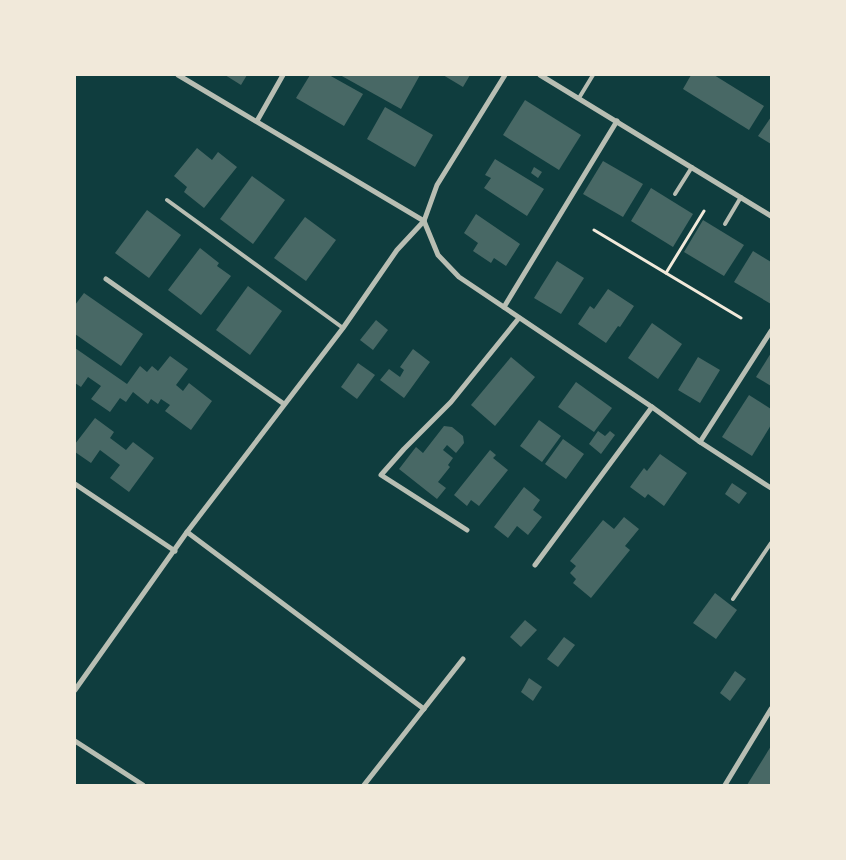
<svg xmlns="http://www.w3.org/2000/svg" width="846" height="860" viewBox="0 0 846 860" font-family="'Public Sans',sans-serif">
<rect width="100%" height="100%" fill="#0f3d3e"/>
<g fill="#486865">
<polygon points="225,75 247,75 241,85"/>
<polygon points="310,75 329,75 363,94 344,126 296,98"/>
<polygon points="340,75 420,75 401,109"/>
<polygon points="443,75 470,75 463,87"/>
<polygon points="691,75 714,75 764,106 749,130 683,89"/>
<polygon points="525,100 581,135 559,170 503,135"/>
<polygon points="385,107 433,135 415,167 367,139"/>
<polygon points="771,117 771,144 758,136"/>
<polygon points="197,148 212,160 218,152 237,167 204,208 184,192 187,187 174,176"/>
<polygon points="495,159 544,189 527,216 484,188 491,178 485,175"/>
<polygon points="603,161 643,184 623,217 583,194"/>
<polygon points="534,167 542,172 538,178 531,173"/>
<polygon points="252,176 285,200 253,244 220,219"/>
<polygon points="651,188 693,214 673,247 631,221"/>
<polygon points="147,210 181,235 149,278 115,253"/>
<polygon points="476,214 520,244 506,266 494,258 491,263 473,251 478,243 464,233"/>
<polygon points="305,217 336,240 306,281 274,258"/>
<polygon points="703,220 744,245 724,276 684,252"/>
<polygon points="200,248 219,263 217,266 231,276 201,315 168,290"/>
<polygon points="753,251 771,262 771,304 734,282"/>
<polygon points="557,261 584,278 561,314 534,298"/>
<polygon points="248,286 282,311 250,355 216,330"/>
<polygon points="608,289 634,306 620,327 618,326 606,343 578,324 590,306 594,309"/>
<polygon points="84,293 143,334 121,366 75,334 75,305"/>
<polygon points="376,320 388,330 373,350 360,340"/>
<polygon points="652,323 682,344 658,379 628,358"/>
<polygon points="75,348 127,384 140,366 147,372 152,366 158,371 170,356 188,369 176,385 183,391 189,383 212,401 191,430 165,411 170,405 161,399 158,404 151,399 148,404 133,392 126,402 120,398 110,412 91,399 101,386 88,377 81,387 75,383"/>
<polygon points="413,349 430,362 404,398 380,380 389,369 400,377 404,370 400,367"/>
<polygon points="771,353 771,386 756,377"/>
<polygon points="511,357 535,377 495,426 471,405"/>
<polygon points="698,357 720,370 700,403 678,390"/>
<polygon points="358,363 375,375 357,399 341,387"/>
<polygon points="576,382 612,408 594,432 558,407"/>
<polygon points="749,395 771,409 771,425 752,456 722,437"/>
<polygon points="95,418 114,432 110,438 126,450 133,442 154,458 129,492 110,478 120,465 100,450 91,463 75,452 75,444"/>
<polygon points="539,420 561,436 542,462 520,446"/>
<polygon points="444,426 452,427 463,436 464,443 456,453 447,445 443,450 453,458 448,465 450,467 438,482 446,488 437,499 399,469 416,447 423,453"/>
<polygon points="598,431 605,436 610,431 615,435 601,454 589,444"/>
<polygon points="563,439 584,454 566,479 545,464"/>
<polygon points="490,450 496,455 493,458 508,470 479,506 471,500 467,506 454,495"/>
<polygon points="660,454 687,473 664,506 648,494 645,498 630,487 644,468 647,471"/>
<polygon points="732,483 747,493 739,504 725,494"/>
<polygon points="524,487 540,500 533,510 542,517 528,535 517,526 508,538 494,527"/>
<polygon points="624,517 639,529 625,546 630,550 591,598 573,583 576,579 570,573 576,566 570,561 603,520 614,529"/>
<polygon points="715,593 737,610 716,639 693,623"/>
<polygon points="525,620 537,630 521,647 510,637"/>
<polygon points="564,637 575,645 558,667 547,659"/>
<polygon points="735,671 746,679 730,701 720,693"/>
<polygon points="529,678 542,687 533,701 521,692"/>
<polygon points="771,746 771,785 747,785"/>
</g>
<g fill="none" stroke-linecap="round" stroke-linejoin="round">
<g stroke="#f1e9da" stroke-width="3">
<polyline points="594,230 741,318"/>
<polyline points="666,273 704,211"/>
</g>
<g stroke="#b8beb3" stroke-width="4">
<polyline points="579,98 593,75"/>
<polyline points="675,194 692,167"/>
<polyline points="167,200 343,328"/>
<polyline points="725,224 741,197"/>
<polyline points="733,599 771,543"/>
</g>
<g stroke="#b8beb3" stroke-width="5">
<polyline points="178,75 424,221"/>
<polyline points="505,75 437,185 424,221 438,255 459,277 652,407 700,442 771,488"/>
<polyline points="540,75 771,216"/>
<polyline points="257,121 283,75"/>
<polyline points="106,279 284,404"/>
<polyline points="504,307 617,121"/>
<polyline points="700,442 771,331"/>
<polyline points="75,484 175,551"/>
<polyline points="467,530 381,475 404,449 451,402 519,318"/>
<polyline points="187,532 424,709"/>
<polyline points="535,565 652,407"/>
<polyline points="75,690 187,532 343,328 397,250 424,221"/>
<polyline points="75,741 143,785"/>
<polyline points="364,785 463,659"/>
<polyline points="725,785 771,709"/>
</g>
</g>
<rect width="846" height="860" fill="none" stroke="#f1e9da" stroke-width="152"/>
</svg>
